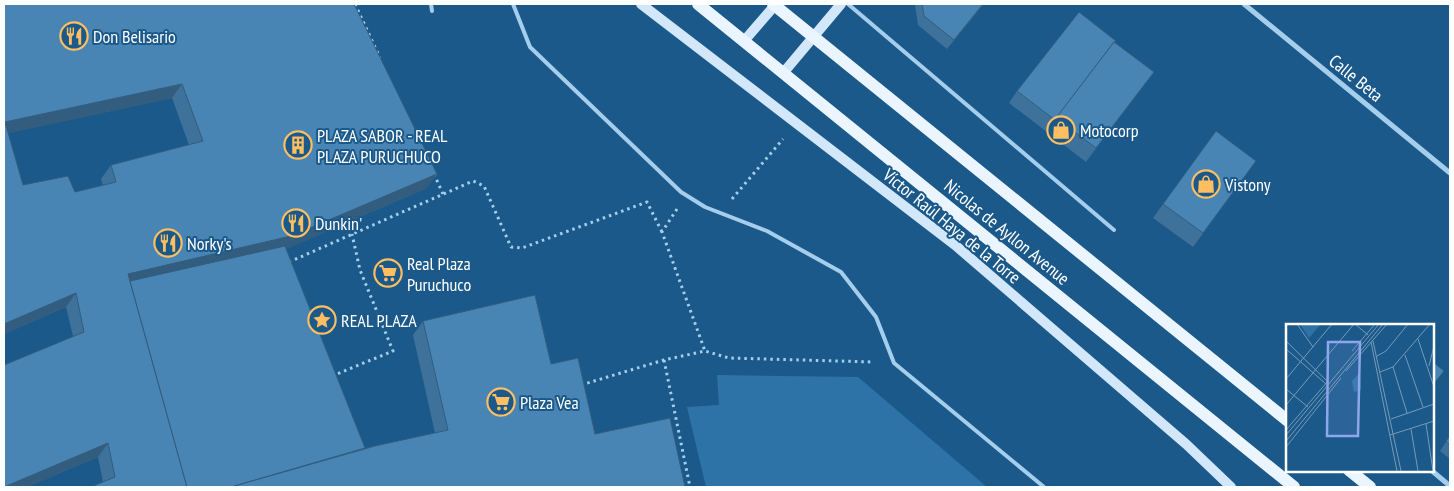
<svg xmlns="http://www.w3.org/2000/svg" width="1454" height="491" viewBox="0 0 1454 491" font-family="'PT Sans Narrow',sans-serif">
<rect width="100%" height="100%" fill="#1b598a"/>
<polygon fill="#2e73a8" points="717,375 858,377 987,487 706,487 687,407 719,405"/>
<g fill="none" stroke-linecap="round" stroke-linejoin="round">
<g stroke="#a5ceed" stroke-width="3" stroke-dasharray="2.5 4" stroke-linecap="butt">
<polyline points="355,4 380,58"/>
<polyline points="434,174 443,194"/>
<polyline points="732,199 783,139"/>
<polyline points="677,209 662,232 705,351"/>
<polyline points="289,262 473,181 484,186 511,247 522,248 647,202 662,232"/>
<polyline points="664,360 690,487"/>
<polyline points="332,376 393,351 360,270 352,234"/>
<polyline points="581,385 664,360 705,351 729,358 874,362"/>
</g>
<g stroke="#a5ceed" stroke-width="4">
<polyline points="431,4 432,11"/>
<polyline points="513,4 530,47 681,192 705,207 767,231 841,272 876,317 894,363 1044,487"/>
<polyline points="848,4 1114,230"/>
</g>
<g stroke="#a5ceed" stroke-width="5">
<polyline points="1244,4 1450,173"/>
<polyline points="1431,470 1450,486"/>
</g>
<g stroke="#d2e7f9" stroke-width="10">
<polyline points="641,4 955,245 1186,444 1231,487"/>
<polyline points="744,41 776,4"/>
<polyline points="784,72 841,4"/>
</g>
<g stroke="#ebf5ff" stroke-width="12">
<polyline points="698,4 1294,487"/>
<polyline points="773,4 1288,421"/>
<polyline points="1349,470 1370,487"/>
</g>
</g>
<g fill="#3e729b" fill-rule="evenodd">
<path d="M 4,4 L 427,188 L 286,249 L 365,448 L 435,433 L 413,335 L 423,321 L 551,364 L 595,434 L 685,487 L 103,482 L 98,457 L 27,487 L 4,487 L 73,336 L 66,307 L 4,334 ZM 172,98 L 189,145 L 111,165 L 101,179 L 103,185 L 75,192 L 23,185 L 8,133 Z"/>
<polygon points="916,4 984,4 947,49 918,25 915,5"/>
<polygon points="1115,43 1154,72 1086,162 1009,103 1017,91"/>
<polygon points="1246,175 1193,247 1153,218 1163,204"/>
<polygon points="1450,436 1450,459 1440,451"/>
</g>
<g fill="#325d7e">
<polygon points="983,4 984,4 947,49 954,40"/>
<polygon points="1154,72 1144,86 1086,162 1096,148"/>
<polygon points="182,84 172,98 4,134 5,122"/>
<polygon points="437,174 427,188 282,251 122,287 128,274"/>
<polygon points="76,293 66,307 4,334 4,324"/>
<polygon points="108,443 98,457 27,487 4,487"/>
</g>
<g fill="#4885b4" stroke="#325d7e" fill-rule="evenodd">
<path d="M 4,4 L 354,4 L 437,174 L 291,236 L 128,274 L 187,487 L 91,487 L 115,477 L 108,443 L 4,487 L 4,365 L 84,332 L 76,293 L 4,324 ZM 182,84 L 203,141 L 111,165 L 116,182 L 75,192 L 68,176 L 23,185 L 5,122 Z"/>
<polygon points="922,4 983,4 954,40 924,16"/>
<polygon points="1079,12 1116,41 1115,42 1114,42 1055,120 1017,91"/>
<polygon points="1114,42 1154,72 1096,148 1056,118"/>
<polygon points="1216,131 1256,161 1203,233 1163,204"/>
<polygon points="285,246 365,448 231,487 187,487 130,281"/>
<polygon points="535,295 551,364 578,358 595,434 670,418 685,487 231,487 375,446 448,430 423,321"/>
<polygon points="1433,362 1444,371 1433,385"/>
<polygon points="1450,436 1450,445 1446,441"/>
</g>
<defs>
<g id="restaurant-ring" transform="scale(1.4375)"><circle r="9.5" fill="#1b598a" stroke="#febe62" stroke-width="1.5"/><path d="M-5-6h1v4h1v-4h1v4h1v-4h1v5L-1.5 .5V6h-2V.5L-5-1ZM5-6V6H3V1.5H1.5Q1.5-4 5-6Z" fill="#febe62"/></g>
<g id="shop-ring" transform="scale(1.4375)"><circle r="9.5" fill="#1b598a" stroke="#febe62" stroke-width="1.5"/><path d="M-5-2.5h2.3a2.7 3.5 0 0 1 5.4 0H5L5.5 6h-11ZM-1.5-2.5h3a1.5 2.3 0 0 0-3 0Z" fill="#febe62"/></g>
<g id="building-ring" transform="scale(1.4375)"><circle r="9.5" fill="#1b598a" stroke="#febe62" stroke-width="1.5"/><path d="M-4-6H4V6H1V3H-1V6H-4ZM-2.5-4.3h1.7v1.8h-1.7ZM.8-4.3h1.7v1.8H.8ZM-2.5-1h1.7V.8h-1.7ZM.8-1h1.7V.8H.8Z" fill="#febe62"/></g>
<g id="supermarket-ring" transform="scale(1.4375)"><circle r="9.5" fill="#1b598a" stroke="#febe62" stroke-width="1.5"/><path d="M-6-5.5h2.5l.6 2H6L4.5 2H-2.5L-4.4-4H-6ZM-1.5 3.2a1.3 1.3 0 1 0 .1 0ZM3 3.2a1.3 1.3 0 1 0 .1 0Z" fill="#febe62"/></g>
<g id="sight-ring" transform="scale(1.4375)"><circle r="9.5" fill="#1b598a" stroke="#febe62" stroke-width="1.5"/><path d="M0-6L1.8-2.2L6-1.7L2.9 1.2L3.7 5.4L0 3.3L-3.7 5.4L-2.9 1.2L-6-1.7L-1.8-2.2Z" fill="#febe62"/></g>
</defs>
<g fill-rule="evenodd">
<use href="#restaurant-ring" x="74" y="36"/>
<use href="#shop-ring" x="1061" y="130"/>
<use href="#building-ring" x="298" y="145"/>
<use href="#shop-ring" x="1206" y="184"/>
<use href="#restaurant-ring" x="296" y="223"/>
<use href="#restaurant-ring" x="168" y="243"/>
<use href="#supermarket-ring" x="388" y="273"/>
<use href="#sight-ring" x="322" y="320"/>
<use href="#supermarket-ring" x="501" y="402"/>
</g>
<g text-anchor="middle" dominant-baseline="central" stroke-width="4" stroke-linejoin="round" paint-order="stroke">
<g font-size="18" fill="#fff" stroke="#1b598a" text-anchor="start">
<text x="93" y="36">Don Belisario</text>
<text x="1080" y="130">Motocorp</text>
<text x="317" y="135">PLAZA SABOR - REAL<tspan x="317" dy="21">PLAZA PURUCHUCO</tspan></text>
<text x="1225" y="184">Vistony</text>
<text x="315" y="223">Dunkin'</text>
<text x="187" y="243">Norky's</text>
<text x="407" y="263">Real Plaza<tspan x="407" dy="21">Puruchuco</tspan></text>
<text x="341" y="320">REAL PLAZA</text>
<text x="520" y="402">Plaza Vea</text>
</g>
<g font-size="18" fill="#fff" stroke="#1b598a">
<text transform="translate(1356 78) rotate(39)">Calle Beta</text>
<text transform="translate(952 226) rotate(39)">Víctor Raúl Haya de la Torre</text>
<text transform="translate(1007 232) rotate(39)">Nicolas de Ayllon Avenue</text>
</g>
</g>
<g transform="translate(1286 324)">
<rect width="148" height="148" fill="#1b598a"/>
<path d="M 14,0 L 35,0 L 23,14 ZM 74,48 L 75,66 L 68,68 L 66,57 Z" fill="#2e73a8"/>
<path fill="none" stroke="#769bb9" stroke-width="1" d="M 11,0 L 27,23M 69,0 L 82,11M 132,15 L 148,63M 0,17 L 42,58M 87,17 L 115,147M 85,18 L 111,147M 0,25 L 40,60M 66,27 L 89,0M 119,31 L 137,83M 91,32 L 100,27 L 122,0M 143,42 L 148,22M 107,43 L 121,89M 60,47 L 101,0M 94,48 L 107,43 L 144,0M 0,55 L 46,0M 0,65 L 22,83M 0,81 L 68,0M 105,95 L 148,80M 140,100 L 147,147M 125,105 L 132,147M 0,106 L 42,57M 0,111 L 93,0M 104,111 L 148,97M 0,117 L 97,0M 0,123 L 55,54"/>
<path fill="#8ea6ec" fill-opacity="0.15" stroke="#8ea6ec" stroke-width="2.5" d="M 42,18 L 74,18 L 72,112 L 41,112 Z"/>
<rect width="148" height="148" fill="none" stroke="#fff" stroke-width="2.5"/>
</g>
<rect width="1454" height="491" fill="none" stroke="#ffffff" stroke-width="10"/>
</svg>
